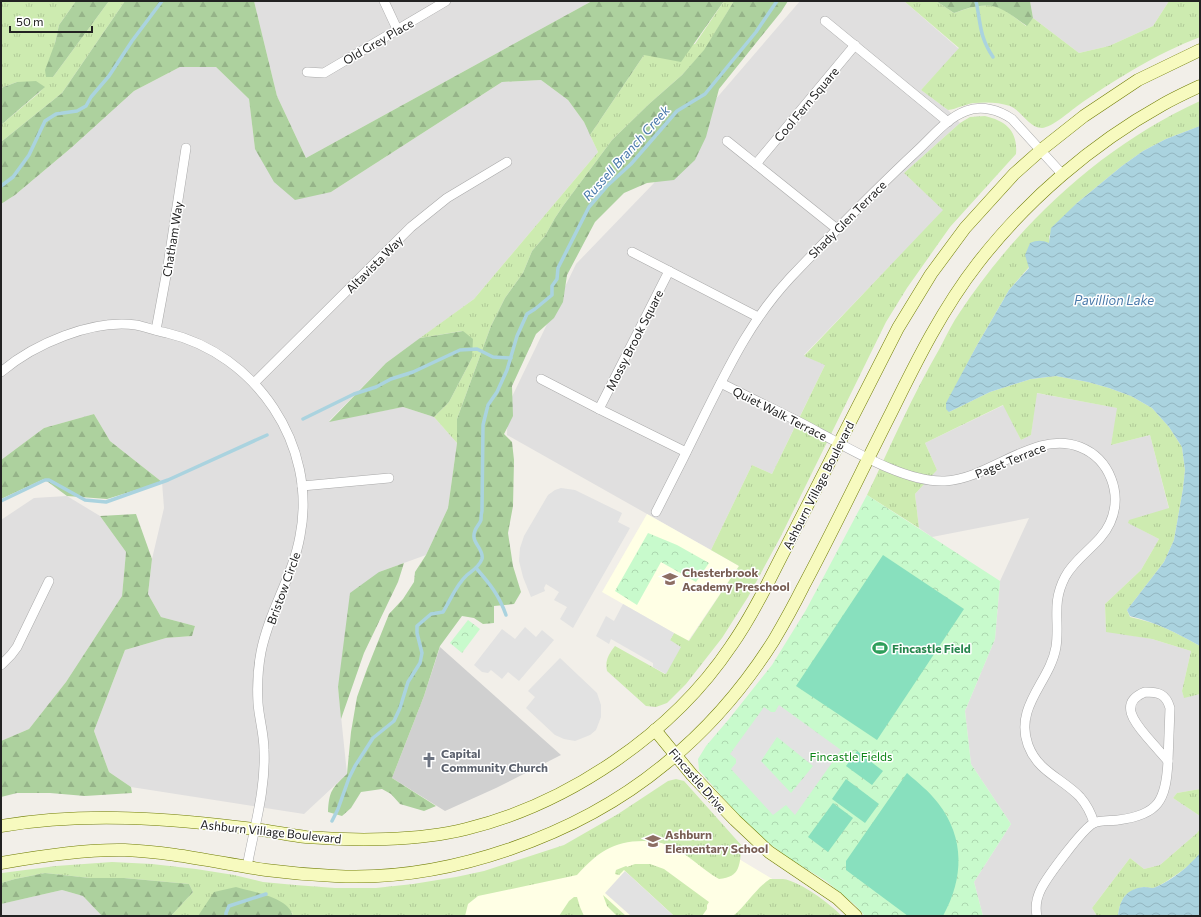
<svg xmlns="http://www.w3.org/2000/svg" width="1201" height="917" viewBox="0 0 1201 917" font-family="Commissioner,sans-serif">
<defs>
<pattern id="grass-tufts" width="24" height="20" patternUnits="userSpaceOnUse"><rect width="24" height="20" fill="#cdebb0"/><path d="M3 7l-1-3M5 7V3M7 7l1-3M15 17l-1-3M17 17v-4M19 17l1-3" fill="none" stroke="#b0c997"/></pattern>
<pattern id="forest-firs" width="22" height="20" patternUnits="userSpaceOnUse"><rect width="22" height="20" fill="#add19e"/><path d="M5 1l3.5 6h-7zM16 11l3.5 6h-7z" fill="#95b388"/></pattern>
<pattern id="park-crowns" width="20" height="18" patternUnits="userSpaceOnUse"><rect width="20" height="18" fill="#c8facc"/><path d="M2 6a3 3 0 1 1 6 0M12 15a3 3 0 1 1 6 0" fill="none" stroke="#acd6af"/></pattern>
<pattern id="water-waves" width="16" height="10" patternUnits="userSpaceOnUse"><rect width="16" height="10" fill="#aad3df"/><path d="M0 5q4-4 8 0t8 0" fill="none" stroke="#92b5bf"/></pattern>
</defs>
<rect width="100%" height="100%" fill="#f2efe9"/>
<g fill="#e0dfdf">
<polygon points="254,1 592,1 306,158 277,96"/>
<polygon points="800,1 904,1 959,49 921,90 948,110 960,123 904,173 944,210 804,355 825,365 801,414 772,474 752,465 711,550 507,435 508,405 576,264 654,183 702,115"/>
<polygon points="1030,1 1169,1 1153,26 1109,46 1079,53 1033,18"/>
<polygon points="180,67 216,67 249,99 255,149 331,192 502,82 541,80 568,100 584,122 598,152 474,299 386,363 329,421 403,407 434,417 457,443 448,508 426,555 379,572 338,687 347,774 304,814 131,787 109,772 94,731 125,650 166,638 192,636 195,626 161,617 148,594 152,559 164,508 162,482 110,441 94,414 44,428 1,460 1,204 15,195 71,148 134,91"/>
<polygon points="1036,393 1118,408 1111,445 1150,435 1169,509 1129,523 1159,539 1141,570 1105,604 1106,631 1152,639 1191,651 1182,691 1184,697 1200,694 1200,789 1177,793 1173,798 1200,816 1200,829 1197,833 1160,865 1144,869 1130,858 1092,908 1097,916 983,916 974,882 1011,824 971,764 965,711 995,639 1000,581 1029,518 932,537 919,528 915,494 937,470 925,443 1004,405 1021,440 1031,435"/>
<polygon points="67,496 100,516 126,552 122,596 66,682 29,729 1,741 1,520 34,498"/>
<polygon points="62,890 83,896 102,916 1,916 1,904"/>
</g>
<g fill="#ffffe5">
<polygon points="647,514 739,566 688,641 602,592"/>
<polygon points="621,822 739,859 799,895 824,916 235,916 341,896 483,881"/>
</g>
<polygon fill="#d0d0d0" points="440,647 561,755 496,788 445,811 392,778 424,696"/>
<g fill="url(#grass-tufts)">
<polygon points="1,1 76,1 59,25 55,43 53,77 109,1 125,1 62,93 1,142 1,125 39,93 44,87 17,82 1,88"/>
<polygon points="724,1 734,1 704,51 682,75 649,104 612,140 563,206 555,218 545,236 532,251 523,273 505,298 491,326 457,419 457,443 434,417 449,402 472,358 462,331 420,338 474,299 598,152 590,135 644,55 695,44"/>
<path d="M 904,1 L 936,1 L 954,13 C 970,7 988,1 1003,9 C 1011,14 1019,21 1026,26 L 1033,18 L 1079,53 L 1109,46 L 1153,26 L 1169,1 L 1200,1 L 1200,37 C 1158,53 1112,81 1076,107 C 1068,113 1052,127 1042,128 C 1029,128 1022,111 1010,106 C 999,102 985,102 974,103 C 965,104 957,109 948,110 L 921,90 L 959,48 Z"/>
<path d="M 1200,101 L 1200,126 L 1166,139 L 1143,151 L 1122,166 L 1077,203 L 1049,236 L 1050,243 L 1009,290 L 976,347 L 947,403 L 949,412 L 990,392 L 1031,379 L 1056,376 L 1088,382 L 1109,388 L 1131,396 L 1152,408 L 1169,427 L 1182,447 L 1185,470 L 1183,489 L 1174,540 L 1164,562 L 1127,610 L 1130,617 C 1158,623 1175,632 1200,646 L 1200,694 L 1184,698 L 1182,691 L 1191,651 L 1152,639 L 1106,632 L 1105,604 L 1141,570 L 1159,539 L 1128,523 L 1129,520 L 1169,508 L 1150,435 L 1111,445 L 1117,408 L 1037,393 L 1031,435 L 1021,440 L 1003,405 L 925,443 L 937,470 L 915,494 L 919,528 L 867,495 C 891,445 913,394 941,346 C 947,334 953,322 960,312 C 1020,222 1102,146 1200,101 Z"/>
<path d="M 985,116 C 1006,121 1018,131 1016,154 L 950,227 L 907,288 L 886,322 L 781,536 L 748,597 L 722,638 L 686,684 L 667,703 L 656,707 L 646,706 L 607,671 C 605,661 608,655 615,646 L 665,674 L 670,640 L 674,633 L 689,641 L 739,566 L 711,550 L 752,465 L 772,474 L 825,365 L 804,356 L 943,210 L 904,173 L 960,123 L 970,117 Z"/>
<path d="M 676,779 L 684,781 L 742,846 C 739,865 741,877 719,879 C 701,869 687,852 667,845 C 660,842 651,841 643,841 C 613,841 597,853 577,875 L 478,896 L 468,904 L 465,916 L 328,916 L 327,915 L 324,916 L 293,916 L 292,912 L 171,916 L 193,892 L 189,884 L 124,878 L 90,878 L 45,873 L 15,879 L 1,883 L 1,873 L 2,873 L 56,866 L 112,862 L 152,864 L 196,869 L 234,875 L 263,882 L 295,885 L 335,888 L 376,888 L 413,884 L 456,877 L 484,871 L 564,845 L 618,814 L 668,781 Z"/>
<polygon points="1200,789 1200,816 1173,798 1177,793"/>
<path d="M 1200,829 C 1200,835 1201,847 1200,853 C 1195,863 1166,883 1156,887 C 1152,889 1148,887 1144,887 C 1126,890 1120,899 1118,916 L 1097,916 L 1092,908 L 1130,858 L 1144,869 L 1160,865 L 1197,833 Z"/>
<polygon points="635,864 650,864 664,869 709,902 707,905 707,909 702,916 674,916 624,870 619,875 615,874 616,870 626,866 627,867"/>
<path d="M 770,879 C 774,879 779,879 783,879 C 800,881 830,904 842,916 L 733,916 C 747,905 755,889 770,879 Z"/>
<polygon points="603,895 626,916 617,916 607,906"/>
<polygon points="574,897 577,897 580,907 584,916 559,916 569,901"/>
</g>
<g fill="url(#forest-firs)">
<polygon points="76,1 109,1 53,77 46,77 45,70 55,43 59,25"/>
<polygon points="125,1 254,1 277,96 306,158 592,1 724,1 681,62 644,55 590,135 584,122 568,100 541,80 502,82 331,192 295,200 274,182 255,149 249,99 216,67 180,67 134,91 71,148 15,195 1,204 1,142 62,93"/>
<path d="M 734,1 L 788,1 L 781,12 L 719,89 L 706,137 L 695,160 L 674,180 L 647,183 L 624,193 L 595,222 L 567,275 L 563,302 L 554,318 L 536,334 L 512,386 L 513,416 L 504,434 L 512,442 L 514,460 L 513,506 L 508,533 L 513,566 L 521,592 L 514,604 L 494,606 L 494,623 L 483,624 L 474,618 L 462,616 L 440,646 L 424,696 L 392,778 L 436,806 L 424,811 L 400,804 L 391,794 L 382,789 L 361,792 L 351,808 L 342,816 L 328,812 C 329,791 332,788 347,774 L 351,732 L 357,697 L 367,669 L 389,614 L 403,599 L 414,582 L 415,572 L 426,555 L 448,508 L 457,443 L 457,419 L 491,326 L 505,298 L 523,273 L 532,251 L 545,236 L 555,218 L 563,206 L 612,140 L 649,104 L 682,75 L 704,50 Z"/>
<path d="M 936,1 L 1030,1 L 1033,18 L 1027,26 C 1019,21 1011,14 1003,10 C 988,1 970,7 954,13 Z"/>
<polygon points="36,81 45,87 1,125 1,88 17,82"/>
<polygon points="463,331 473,339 472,358 449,402 434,417 403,407 329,422 386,363 420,338"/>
<polygon points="94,414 110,441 162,482 107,499 67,496 44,479 1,499 1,460 44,428"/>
<polygon points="136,514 152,559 148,594 161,617 195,626 192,636 166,638 125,650 94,731 109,772 131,787 132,793 85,796 50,793 17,793 1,797 1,741 29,729 66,682 122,596 126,552 100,516"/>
<polygon points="404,563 398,582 364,653 341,719 338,687 350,593 379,572"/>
<polygon points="45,873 90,878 124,878 189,884 193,892 171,916 102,916 83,896 62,890 1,904 1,883 15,879"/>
<path d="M 236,887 C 252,892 289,897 293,916 L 198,916 L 214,892 Z"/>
</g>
<g fill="url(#park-crowns)">
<polygon points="867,495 1000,581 995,639 965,711 971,764 1011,824 974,882 983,916 865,916 855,905 826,881 790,859 751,830 699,770 698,759 706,746 729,719 772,665 806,610"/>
<polygon points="648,533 677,545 709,563 696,582 661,562 637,605 615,591"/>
<polygon points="468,620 480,629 462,653 450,643"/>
</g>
<g fill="#88e0be">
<polygon points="883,555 964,609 877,740 796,686"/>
<polygon points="857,751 883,771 872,785 846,766"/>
<path d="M 907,773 C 917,782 929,791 938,803 C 965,838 964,878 943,916 L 908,916 L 846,870 L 846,861 Z"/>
<polygon points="846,779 879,804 865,823 832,799"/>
<polygon points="833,803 853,818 828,852 808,837"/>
</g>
<g fill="#e2e2e2" fill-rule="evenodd">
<polygon points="561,488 575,490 622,513 618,522 630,528 573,628 560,619 567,607 554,600 559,592 546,584 544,588 545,591 531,597 523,577 519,561 520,548 524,536 548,495 555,490"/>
<polygon points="623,604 674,633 670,640 681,647 666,674 653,667 653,663 611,639 609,644 596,636 606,616 614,621"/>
<polygon points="525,627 536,637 542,630 554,640 519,681 508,672 502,679 491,670 488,673 482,672 474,665 502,629 515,639"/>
<polygon points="560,658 597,693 601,705 601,717 596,730 590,735 575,741 564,739 555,735 526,708 535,697 528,691"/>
<path d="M 779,705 L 841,750 L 795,815 L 786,805 L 773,815 L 731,769 L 736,763 L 736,759 L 730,754 L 764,707 L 771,712 L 775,712 ZM 777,737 L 813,766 L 791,793 L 761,761 Z"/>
<polygon points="625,871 674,916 631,916 605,893"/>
</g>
<g fill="url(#water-waves)">
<path d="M 1200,126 L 1200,646 C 1175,632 1158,623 1130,616 L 1127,610 L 1164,562 L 1174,540 L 1183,489 L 1185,470 L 1182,447 L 1169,427 L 1152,408 L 1131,396 L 1109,388 L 1088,382 L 1056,376 L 1031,379 L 990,392 L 949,412 L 946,409 L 946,403 L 976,347 L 1001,304 L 1009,290 L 1029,268 L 1025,255 L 1030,243 C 1037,240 1042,240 1049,243 L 1051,228 L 1077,203 L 1122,166 L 1143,151 L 1166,139 Z"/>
<path d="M 1200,853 L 1200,916 L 1118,916 C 1120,899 1126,889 1144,887 C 1149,887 1152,889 1156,887 C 1173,880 1189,866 1200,853 Z"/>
</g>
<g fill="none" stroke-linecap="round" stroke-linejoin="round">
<g stroke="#aad3df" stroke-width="3.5">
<path d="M 976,1 C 981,24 979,36 993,57"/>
<polyline points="1,186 13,177 29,155 45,121 56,114 77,111 86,106 91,97 109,76 132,41 162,1"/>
<polyline points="303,419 354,394 376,387 391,379 413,372 460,350 477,349 493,357 511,358"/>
<polyline points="1,501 45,480 49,480 85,500 106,502 168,480 267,435"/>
<path d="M 476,568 C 490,584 499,595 506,615"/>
<path d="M 332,821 L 338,809 L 349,778 L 355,766 L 373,738 L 394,721 L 400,708 L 408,682 L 420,663 L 422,653 L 417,633 L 417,626 L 431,614 L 443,612 C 451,599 456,585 467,575 C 472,571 479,567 482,559 C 484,550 474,544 474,537 C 473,529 479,526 481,520 C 481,517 481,514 482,511 L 483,425 L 488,405 L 497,392 L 507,370 L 517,336 L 527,314 L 535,309 L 552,295 L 552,286 L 557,279 L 558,268 L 589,207 L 607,186 L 631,164 L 677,111 L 705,94 L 756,32 L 777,1"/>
<polyline points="226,916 226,913 229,906 266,894"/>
</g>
<g stroke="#a9a9a9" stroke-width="10">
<g id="street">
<polyline points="384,1 397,29"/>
<polyline points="825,21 948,122"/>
<polyline points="307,72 324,73 446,1"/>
<polyline points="727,141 837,229"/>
<polyline points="756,164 855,45"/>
<polyline points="632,252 758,317"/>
<polyline points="156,330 168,265 186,148"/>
<path d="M 1,372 C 34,344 92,319 136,325 C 146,327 156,331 167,333 C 256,354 318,445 300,536 C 293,576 269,611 261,652 C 258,668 257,686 258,703 C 259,718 264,734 264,750 C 266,789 254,828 247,867"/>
<polyline points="541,379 599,409 686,452"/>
<polyline points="254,383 411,227 447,198 507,162"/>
<path d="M 721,383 C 753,400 786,414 818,432 C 852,450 906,483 945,481 C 990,479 1036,429 1080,447 C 1110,459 1123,494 1110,523 C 1100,545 1076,556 1065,577 C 1051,604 1060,621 1056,647 C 1050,682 1014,706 1028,745 C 1038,772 1062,778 1080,797 C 1087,805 1091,813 1094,823"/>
<polyline points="599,409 669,271"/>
<polyline points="302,486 389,478"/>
<path d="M 656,512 C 673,479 690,445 706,412 C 731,362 752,319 790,278 C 832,234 874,191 919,149 C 933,136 947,118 966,111 C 982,105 999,110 1012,119 L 1063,175"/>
<polyline points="1,665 11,655 17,647 49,581"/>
<path d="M 1145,692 C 1159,692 1166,694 1170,708 L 1168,761 C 1161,753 1154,745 1147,737 C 1135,723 1118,703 1145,692 Z"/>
<path d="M 1037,916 C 1035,907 1037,897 1041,889 C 1047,877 1083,828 1094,823 C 1099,820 1112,821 1118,820 C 1159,815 1166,800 1168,761"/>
</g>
</g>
<g stroke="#707d05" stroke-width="13">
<g id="secondary">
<polyline points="655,730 692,775 735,820 769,852 837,898 856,916"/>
<path d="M 1,826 C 85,812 170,818 254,829 C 271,831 289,835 306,837 C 355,841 418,841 466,829 C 568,804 672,734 731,646 C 748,622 762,595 775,569 L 898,328 L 931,274 L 965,228 L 1014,174 L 1041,150 L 1084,116 L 1138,80 L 1200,50"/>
<path d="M 1,863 C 40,856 85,849 125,850 C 173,852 219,863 266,870 C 289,873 312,875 335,876 C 447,882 578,836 665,764 C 707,730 745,686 774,640 C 784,623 794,605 803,587 C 834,529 862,470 892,411 C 917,360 943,308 978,263 C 1027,200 1092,144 1162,105 C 1174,98 1187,92 1200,86"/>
</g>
</g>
<use href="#street" stroke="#fff" stroke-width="9"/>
<use href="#secondary" stroke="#f7fabf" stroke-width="12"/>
</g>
<defs>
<g id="school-bare" transform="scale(1.2)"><path d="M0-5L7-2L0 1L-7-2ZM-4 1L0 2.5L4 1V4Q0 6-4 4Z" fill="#8d6e63" stroke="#fff" stroke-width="2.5" paint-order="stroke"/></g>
<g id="stadium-bare" transform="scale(1.2)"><path d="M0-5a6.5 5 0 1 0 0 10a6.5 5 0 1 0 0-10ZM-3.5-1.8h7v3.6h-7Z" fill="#2e9e5b" stroke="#fff" stroke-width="2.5" paint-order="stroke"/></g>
<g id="church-bare" transform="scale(1.2)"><path d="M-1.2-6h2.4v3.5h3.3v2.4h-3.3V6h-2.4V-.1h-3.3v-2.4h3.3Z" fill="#6b7280" stroke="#fff" stroke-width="2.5" paint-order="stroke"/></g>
</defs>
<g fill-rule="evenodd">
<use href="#school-bare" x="670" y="579"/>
<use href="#stadium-bare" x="880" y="648"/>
<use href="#church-bare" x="429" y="760"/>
<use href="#school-bare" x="653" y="841"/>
</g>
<g text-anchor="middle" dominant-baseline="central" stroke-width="3" stroke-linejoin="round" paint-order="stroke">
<g font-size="12" fill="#222" stroke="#fff">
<text transform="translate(378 41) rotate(-30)">Old Grey Place</text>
<text transform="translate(806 104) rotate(-50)">Cool Fern Square</text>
<text transform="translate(847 219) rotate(-45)">Shady Glen Terrace</text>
<text transform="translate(172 239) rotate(-81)">Chatham Way</text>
<text transform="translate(374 264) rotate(-45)">Altavista Way</text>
<text transform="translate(634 340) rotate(-63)">Mossy Brook Square</text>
<text transform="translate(780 413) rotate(27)">Quiet Walk Terrace</text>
<text transform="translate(1010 460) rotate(-22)">Paget Terrace</text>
<text transform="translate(818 485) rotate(-63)">Ashburn Village Boulevard</text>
<text transform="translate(283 588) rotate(-70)">Bristow Circle</text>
<text transform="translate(698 780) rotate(49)">Fincastle Drive</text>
<text transform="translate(271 831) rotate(6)">Ashburn Village Boulevard</text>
</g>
<g font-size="12" font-weight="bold" fill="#785e54" stroke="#fff" text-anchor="start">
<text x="682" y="572">Chesterbrook<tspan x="682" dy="14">Academy Preschool</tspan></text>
<text x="665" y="834">Ashburn<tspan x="665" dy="14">Elementary School</tspan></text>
</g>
<g font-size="12" font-weight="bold" fill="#27864d" stroke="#fff" text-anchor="start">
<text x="892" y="648">Fincastle Field</text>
</g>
<g font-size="12" font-weight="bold" fill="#5b616d" stroke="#fff" text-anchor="start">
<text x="441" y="753">Capital<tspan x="441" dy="14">Community Church</tspan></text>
</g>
<g font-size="12" fill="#0c8416" stroke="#fff">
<text x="851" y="756">Fincastle Fields</text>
</g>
<g font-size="13" font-style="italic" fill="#4a7aab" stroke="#fff">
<text transform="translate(626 153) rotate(-48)">Russell Branch Creek</text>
<text x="1114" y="300">Pavillion Lake</text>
</g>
</g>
<rect width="1201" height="917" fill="none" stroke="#222222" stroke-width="4"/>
<path d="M10 26v6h82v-6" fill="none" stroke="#222222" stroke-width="2"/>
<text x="16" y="26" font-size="12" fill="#222222" stroke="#ffffff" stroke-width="3" paint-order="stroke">50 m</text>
</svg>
